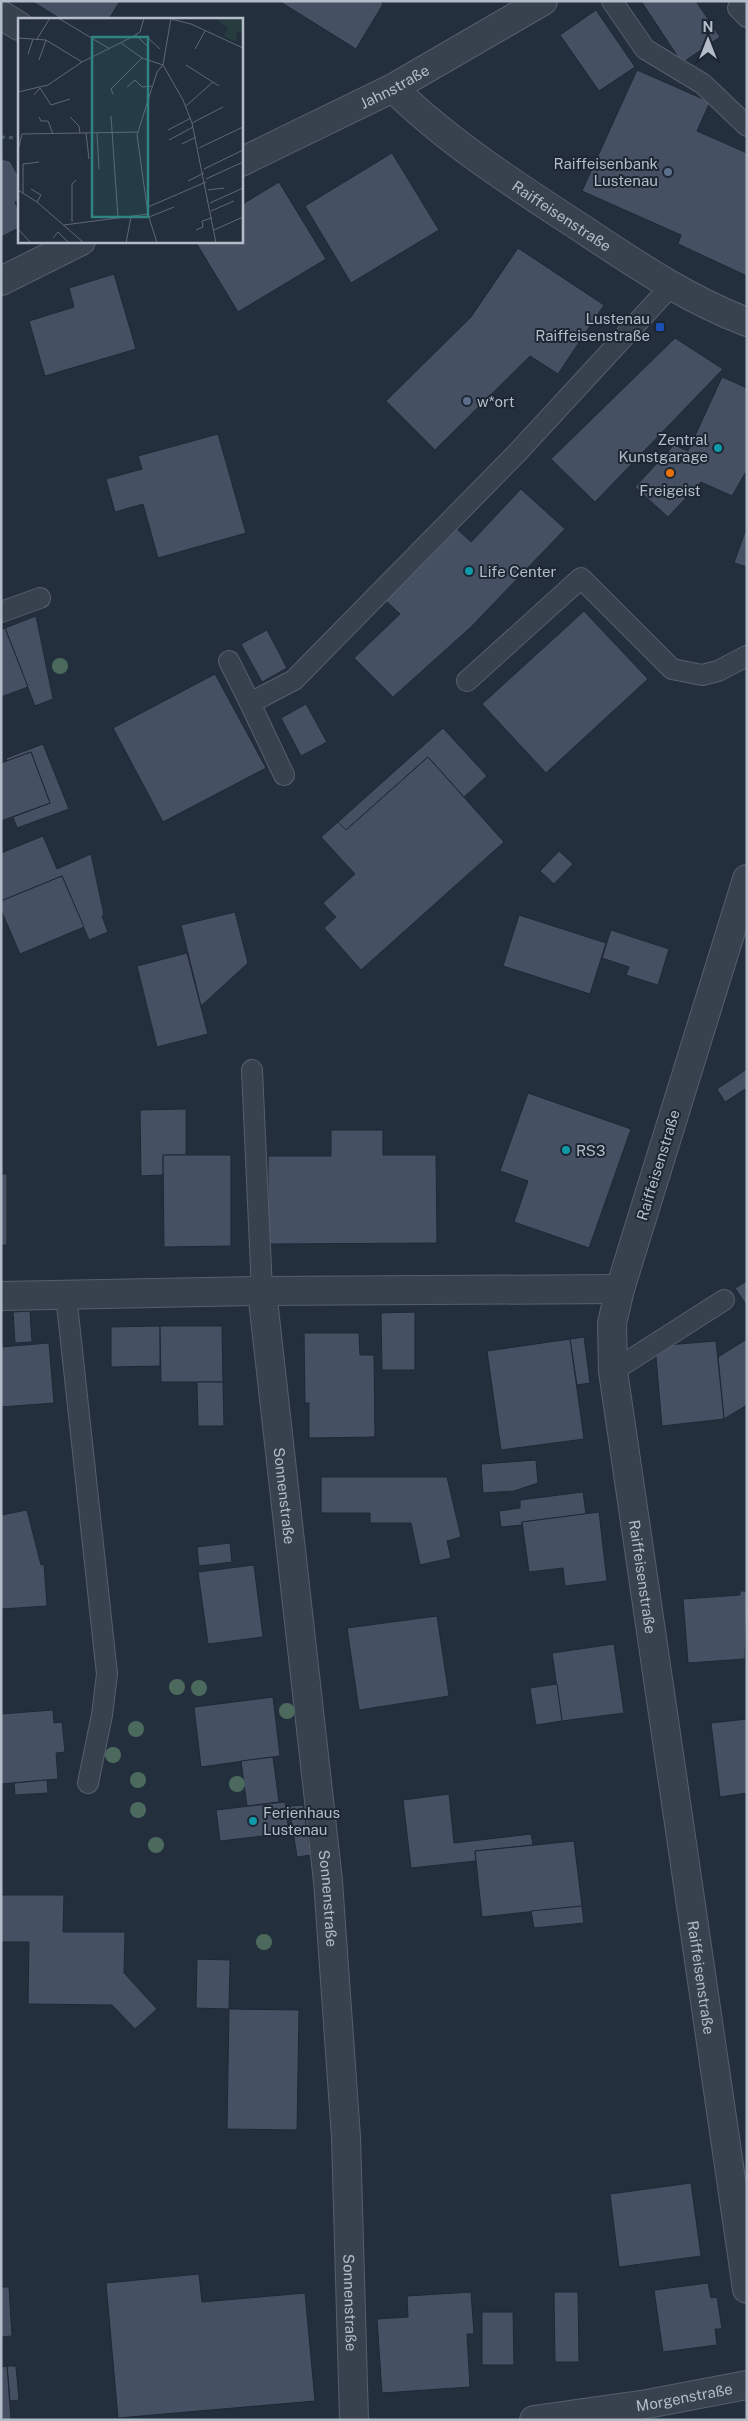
<svg xmlns="http://www.w3.org/2000/svg" width="748" height="2421" viewBox="0 0 748 2421" font-family="'Public Sans',sans-serif">
<rect width="100%" height="100%" fill="#242f3e"/>
<g fill="#455162" stroke="#1f2835">
<polygon points="31,1 120,1 109,19 61,19"/>
<polygon points="279,1 380,1 383,4 356,49"/>
<polygon points="641,1 696,1 720,37 682,63"/>
<polygon points="596,10 635,67 599,91 560,35"/>
<polygon points="637,70 710,102 697,131 747,153 747,276 678,244 681,235 582,191"/>
<polygon points="392,153 439,230 351,283 305,206"/>
<polygon points="1,159 10,161 19,177 19,200 15,202 19,211 19,228 1,237"/>
<polygon points="279,182 326,259 238,312 195,241 241,241 241,205"/>
<polygon points="518,248 604,305 558,374 530,356 435,450 386,401 471,317"/>
<polygon points="114,274 136,349 45,376 29,321 74,307 69,288"/>
<polygon points="675,338 723,369 595,502 551,459"/>
<polygon points="722,377 747,388 747,470 732,496 701,482 668,517 635,487 674,445 688,451"/>
<polygon points="218,434 246,533 158,558 143,504 115,512 106,479 142,469 138,456"/>
<polygon points="521,489 565,529 471,627 393,697 354,658 400,614 385,600 455,527 471,542"/>
<polygon points="747,526 747,567 734,563"/>
<polygon points="584,611 648,679 546,773 482,704"/>
<polygon points="36,616 53,699 35,706 5,628"/>
<polygon points="5,628 28,687 1,697 1,629"/>
<polygon points="267,630 287,668 262,682 241,644"/>
<polygon points="215,674 266,768 163,822 113,728"/>
<polygon points="306,704 327,742 301,756 281,718"/>
<polygon points="443,728 487,776 464,797 428,757 346,830 338,822"/>
<polygon points="43,744 69,809 17,828 13,817 50,803 31,752 7,761 6,758"/>
<polygon points="31,752 50,803 1,821 1,763"/>
<polygon points="428,757 504,842 361,970 324,928 336,917 323,903 355,874 321,837 338,822 346,830"/>
<polygon points="43,836 57,869 91,854 104,915 102,916 108,932 89,940 62,876 1,901 1,853"/>
<polygon points="559,851 573,864 554,884 540,871"/>
<polygon points="62,876 84,927 20,954 1,910 1,901"/>
<polygon points="235,912 248,963 201,1006 181,925"/>
<polygon points="519,915 606,943 590,994 503,966"/>
<polygon points="611,930 669,949 658,985 626,975 629,967 602,958"/>
<polygon points="187,953 208,1034 157,1047 137,966"/>
<polygon points="747,1069 747,1088 725,1102 717,1089"/>
<polygon points="528,1093 631,1129 589,1248 514,1222 528,1181 500,1171"/>
<polygon points="186,1109 186,1155 163,1155 163,1175 141,1176 140,1110"/>
<polygon points="331,1130 383,1130 383,1155 436,1155 437,1243 268,1244 268,1156 331,1156"/>
<polygon points="163,1155 231,1155 231,1246 164,1247"/>
<rect x="1" y="1174" width="6" height="71"/>
<polygon points="747,1281 747,1306 735,1288"/>
<polygon points="30,1311 32,1342 15,1343 13,1312"/>
<polygon points="415,1312 415,1370 382,1370 381,1313"/>
<polygon points="160,1326 160,1366 111,1367 111,1327"/>
<polygon points="160,1326 222,1326 223,1382 161,1382"/>
<polygon points="304,1333 359,1333 360,1355 374,1355 375,1437 309,1438 309,1403 305,1403"/>
<polygon points="584,1337 590,1383 577,1385 570,1339"/>
<polygon points="570,1339 584,1439 501,1450 487,1351"/>
<polygon points="747,1339 747,1405 724,1419 718,1357"/>
<polygon points="716,1341 724,1419 662,1426 655,1346"/>
<polygon points="49,1343 54,1403 1,1407 1,1347"/>
<polygon points="197,1382 223,1382 224,1426 198,1426"/>
<polygon points="536,1460 538,1483 514,1491 483,1493 481,1464"/>
<polygon points="321,1477 447,1477 461,1537 447,1541 451,1558 420,1565 411,1523 370,1523 370,1513 321,1513"/>
<polygon points="583,1492 586,1514 522,1522 522,1525 501,1527 499,1511 520,1508 520,1500"/>
<polygon points="27,1510 41,1565 44,1564 47,1606 1,1609 1,1515"/>
<polygon points="599,1512 607,1581 565,1586 563,1568 529,1572 522,1522"/>
<polygon points="230,1543 232,1562 199,1566 197,1547"/>
<polygon points="254,1565 263,1637 208,1644 198,1572"/>
<polygon points="740,1591 747,1591 745,1659 688,1663 683,1599 740,1595"/>
<polygon points="437,1616 449,1696 359,1710 347,1628"/>
<polygon points="614,1644 624,1713 562,1721 552,1653"/>
<polygon points="557,1684 562,1721 536,1725 530,1688"/>
<polygon points="273,1697 280,1756 201,1767 194,1707"/>
<polygon points="53,1710 54,1723 62,1722 65,1752 56,1753 58,1779 1,1784 1,1714"/>
<polygon points="747,1719 747,1793 720,1797 711,1723"/>
<polygon points="273,1757 279,1802 247,1806 241,1761"/>
<polygon points="47,1780 48,1793 15,1795 14,1783"/>
<polygon points="449,1794 454,1843 531,1834 533,1845 475,1851 476,1861 411,1868 403,1800"/>
<polygon points="285,1802 289,1833 220,1841 216,1810"/>
<polygon points="303,1805 311,1855 297,1857 289,1806"/>
<polygon points="574,1841 582,1906 482,1917 475,1851"/>
<polygon points="1,1895 64,1895 63,1932 125,1932 124,1973 157,2009 135,2029 112,2005 28,2004 29,1942 1,1942"/>
<polygon points="582,1906 584,1923 534,1928 531,1911"/>
<polygon points="197,1959 230,1960 229,2009 196,2008"/>
<polygon points="229,2009 299,2010 297,2130 227,2129"/>
<polygon points="691,2183 701,2256 619,2267 610,2194"/>
<polygon points="199,2274 202,2302 305,2293 315,2401 118,2418 106,2283"/>
<polygon points="708,2283 711,2298 717,2297 722,2329 715,2329 717,2345 663,2352 654,2290"/>
<polygon points="1,2287 9,2287 12,2336 1,2337"/>
<polygon points="471,2292 474,2334 467,2334 470,2387 382,2393 377,2319 408,2317 407,2296"/>
<polygon points="554,2292 578,2292 579,2362 555,2362"/>
<polygon points="482,2312 513,2312 514,2365 482,2365"/>
<polygon points="7,2366 16,2366 19,2400 10,2401"/>
<polygon points="7,2366 11,2420 1,2420 1,2367"/>
</g>
<g fill="none" stroke-linecap="round" stroke-linejoin="round">
<g stroke="#565f6c" stroke-width="22">
<g id="lane">
<polyline points="612,1 645,49 703,84 747,126"/>
<polyline points="738,8 747,17"/>
<polyline points="1,612 40,598"/>
<polyline points="229,661 250,703"/>
<polyline points="467,681 581,578 672,669 702,675 718,671 747,656"/>
<polyline points="284,775 250,703 294,680 516,454 670,287"/>
<polyline points="252,1070 262,1291"/>
<polyline points="66,1295 107,1674 102,1715 88,1783"/>
<polyline points="613,1371 724,1300"/>
</g>
</g>
<g stroke="#565f6c" stroke-width="30">
<g id="street">
<polyline points="1,15 19,26"/>
<path id="s1" d="M 393,88 C 447,141 512,183 575,224 C 631,261 684,298 747,322"/>
<path id="s2" d="M 241,162 L 393,88 L 543,1"/>
<polyline points="1,281 81,241"/>
<path id="s3" d="M 747,879 L 620,1289 L 612,1323 L 613,1371 L 747,2289"/>
<path id="s4" d="M 262,1291 L 328,1881 L 346,2137 L 354,2420"/>
<polyline points="1,1296 262,1291 620,1289"/>
<path id="s5" d="M 534,2420 L 647,2404 L 747,2385"/>
</g>
</g>
<polyline stroke="#44595c" stroke-width="3" stroke-dasharray="4 4" stroke-linecap="butt" points="1,137 19,138"/>
<use href="#lane" stroke="#38414e" stroke-width="20"/>
<use href="#street" stroke="#38414e" stroke-width="28"/>
</g>
<g fill="#4b6a5d">
<circle cx="60" cy="666" r="8"/>
<circle cx="177" cy="1687" r="8"/>
<circle cx="199" cy="1688" r="8"/>
<circle cx="287" cy="1711" r="8"/>
<circle cx="136" cy="1729" r="8"/>
<circle cx="113" cy="1755" r="8"/>
<circle cx="138" cy="1780" r="8"/>
<circle cx="237" cy="1784" r="8"/>
<circle cx="138" cy="1810" r="8"/>
<circle cx="156" cy="1845" r="8"/>
<circle cx="264" cy="1942" r="8"/>
</g>
<g fill="#5c6f8a" stroke="#1d2633" stroke-width="2">
<circle cx="668" cy="172" r="5"/>
<circle cx="467" cy="401" r="5"/>
</g>
<rect fill="#1a4fb4" stroke="#1d2633" stroke-width="2" x="655" y="322" width="10" height="10" rx="2.5"/>
<g fill="#0f9aa8" stroke="#1d2633" stroke-width="2">
<circle cx="718" cy="448" r="5"/>
<circle cx="469" cy="571" r="5"/>
<circle cx="566" cy="1150" r="5"/>
<circle cx="253" cy="1821" r="5"/>
</g>
<circle fill="#e8710a" stroke="#1d2633" stroke-width="2" cx="670" cy="473" r="5"/>
<g text-anchor="middle" dominant-baseline="central" stroke-width="4" stroke-linejoin="round" paint-order="stroke">
<g font-size="15" fill="#b4bcc9" stroke="#1d2633">
<text stroke="none"><textPath href="#s2" startOffset="171">Jahnstraße</textPath></text>
<text stroke="none"><textPath href="#s1" startOffset="212">Raiffeisenstraße</textPath></text>
<text transform="translate(658 1165) rotate(-73)">Raiffeisenstraße</text>
<text stroke="none"><textPath href="#s4" startOffset="206">Sonnenstraße</textPath></text>
<text stroke="none"><textPath href="#s3" startOffset="720">Raiffeisenstraße</textPath></text>
<text stroke="none"><textPath href="#s4" startOffset="611">Sonnenstraße</textPath></text>
<text stroke="none"><textPath href="#s3" startOffset="1125">Raiffeisenstraße</textPath></text>
<text stroke="none"><textPath href="#s4" startOffset="1016">Sonnenstraße</textPath></text>
<text stroke="none"><textPath href="#s5" startOffset="152">Morgenstraße</textPath></text>
</g>
<g font-size="15" fill="#b4bcc9" stroke="#1d2633" text-anchor="start">
<text x="658" y="163" text-anchor="end">Raiffeisenbank<tspan x="658" dy="17">Lustenau</tspan></text>
<text x="650" y="318" text-anchor="end">Lustenau<tspan x="650" dy="17">Raiffeisenstraße</tspan></text>
<text x="477" y="401">w*ort</text>
<text x="708" y="439" text-anchor="end">Zentral<tspan x="708" dy="17">Kunstgarage</tspan></text>
<text x="670" y="490" text-anchor="middle">Freigeist</text>
<text x="479" y="571">Life Center</text>
<text x="576" y="1150">RS3</text>
<text x="263" y="1812">Ferienhaus<tspan x="263" dy="17">Lustenau</tspan></text>
</g>
</g>
<g transform="translate(18 18)">
<rect width="225" height="225" fill="#242f3e"/>
<path d="M 196,0 L 225,0 L 225,15 L 219,14 L 218,24 L 211,21 L 206,18 L 210,10 Z" fill="#263c3f"/>
<path fill="none" stroke="#5e6776" stroke-width="1" d="M 40,0 L 92,31M 153,0 L 145,47 L 165,82 L 174,105 L 198,225M 153,1 L 173,6 L 225,30M 118,17 L 130,29M 129,19 L 142,31M 0,20 L 28,22 L 64,44M 19,21 L 32,0M 103,25 L 124,40 L 145,47M 177,31 L 187,13M 10,36 L 15,21M 21,42 L 28,22M 168,47 L 201,68M 109,69 L 117,62 L 124,69 L 134,68M 0,74 L 30,67 L 64,44 L 114,19 L 122,14 L 126,0M 95,76 L 93,71 L 124,40M 16,77 L 22,70 L 33,87 L 52,81M 168,88 L 195,64M 93,98 L 100,200M 21,99 L 23,103 L 30,103 L 35,116M 52,99 L 61,108 L 62,115M 174,105 L 205,89M 150,112 L 173,100M 68,115 L 71,141M 79,115 L 81,151M 151,122 L 175,109M 164,126 L 178,119M 181,130 L 225,109M 0,132 L 4,116 L 120,114M 186,151 L 225,132M 188,161 L 225,144M 170,163 L 186,155M 13,171 L 23,177 L 19,184M 0,172 L 19,184 L 66,225M 190,172 L 206,170M 5,175 L 5,146 L 21,144M 192,185 L 225,170M 130,189 L 188,164M 193,193 L 216,183M 131,199 L 156,189M 54,204 L 54,166 L 58,162M 46,207 L 130,196M 0,211 L 13,225M 178,212 L 185,209 L 184,203 L 194,200M 196,212 L 225,199M 35,220 L 40,214 L 51,225M 108,225 L 113,199M 139,225 L 130,196 L 119,117 L 139,54 L 145,47"/>
<path fill="#308480" fill-opacity="0.15" stroke="#308480" stroke-width="2.5" d="M 74,19 L 130,19 L 130,199 L 74,199 Z"/>
<rect width="225" height="225" fill="none" stroke="#b4bcc9" stroke-width="2.5"/>
</g>
<rect width="748" height="2421" fill="none" stroke="#b4bcc9" stroke-width="5"/>
<g transform="translate(708 40)" stroke="#1d2633" stroke-width="4" paint-order="stroke">
<path d="M0-4L9 19L0 12L-9 19Z" fill="#b4bcc9"/>
<text y="-8" font-size="14" font-weight="bold" text-anchor="middle" fill="#b4bcc9">N</text>
</g>
</svg>
